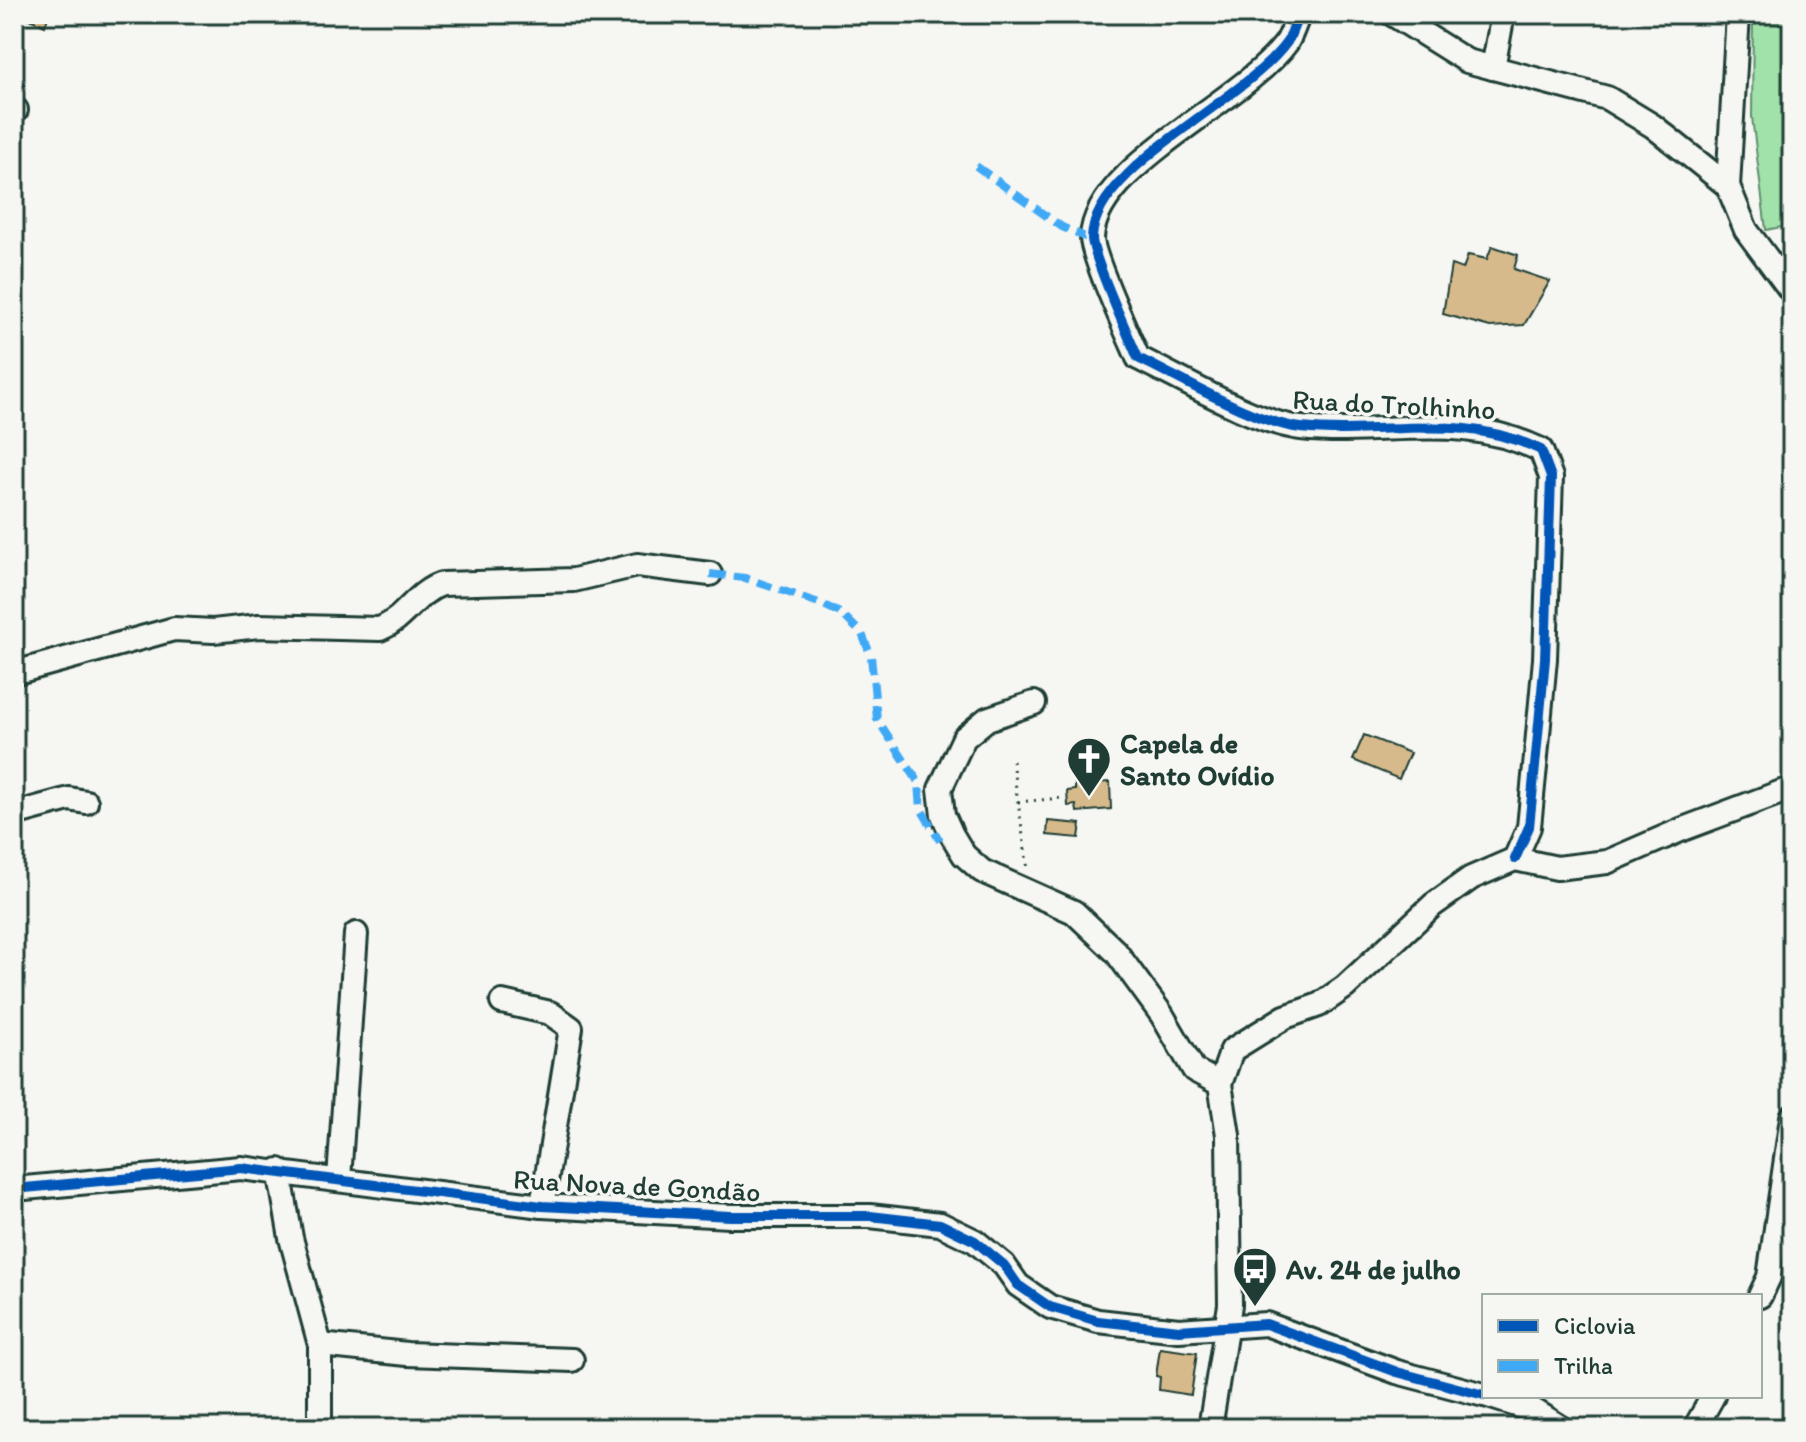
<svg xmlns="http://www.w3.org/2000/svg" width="1806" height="1442" viewBox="0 0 1806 1442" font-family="Itim,sans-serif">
<rect width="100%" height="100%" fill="#f6f6f2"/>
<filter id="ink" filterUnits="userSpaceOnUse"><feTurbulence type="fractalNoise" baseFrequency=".0125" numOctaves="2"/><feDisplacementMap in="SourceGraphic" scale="16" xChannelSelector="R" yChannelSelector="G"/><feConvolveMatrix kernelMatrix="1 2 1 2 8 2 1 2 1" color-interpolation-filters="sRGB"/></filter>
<g filter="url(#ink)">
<polygon fill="#a1e1aa" stroke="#608f6f" stroke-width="2" points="1753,14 1792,14 1792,225 1766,230 1752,117"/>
<g fill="#d7ba8b" stroke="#1f3d34" stroke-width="2">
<polygon points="19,14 49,14 45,26"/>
<polygon points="1492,246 1518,255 1514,269 1550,281 1524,325 1490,327 1443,314 1451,265 1463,269 1468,255 1487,259"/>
<polygon points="1364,735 1410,753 1399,779 1353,760"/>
<polygon points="1110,782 1111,809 1077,812 1076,805 1068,806 1067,791 1075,790 1075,784"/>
<polygon points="1048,821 1081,824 1079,838 1047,835"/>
<polygon points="1160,1348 1197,1353 1191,1395 1159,1390 1160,1377 1156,1376"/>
</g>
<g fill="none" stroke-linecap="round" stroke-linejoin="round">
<g stroke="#1f3d34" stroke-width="28">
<g id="minor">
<path d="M 1299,14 C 1295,23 1292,34 1287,42 C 1244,102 1094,166 1092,238 C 1092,256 1129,337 1138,358 C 1182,379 1255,423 1301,428 C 1387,437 1457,410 1541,450 L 1551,477 L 1545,659 L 1536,756 L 1529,827 L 1515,859"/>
<polyline points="1392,14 1467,61 1607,98 1653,126 1728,186 1746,230 1792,292"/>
<polyline points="1493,68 1503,14"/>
<polyline points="14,109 16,110"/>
<polyline points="1728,186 1738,14"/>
<path d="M 14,673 L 174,629 L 213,631 L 259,626 L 380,629 C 405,619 416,592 442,584 L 574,580 L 637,565 L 710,574"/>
<polyline points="1034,703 987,719 964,738 940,789 943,815 952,835 964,855 982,871 1074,912 1116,952 1162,1015 1194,1070 1220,1084"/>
<polyline points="14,814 69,799 86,802"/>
<polyline points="502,1002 550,1013 571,1028 542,1206"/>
<polyline points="279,1170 291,1238 320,1345 320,1428"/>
<polyline points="339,1179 356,934"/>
<polyline points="14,1189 241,1168 542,1206 730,1216 870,1216 940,1224 975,1241 1004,1265 1018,1285 1050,1307 1098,1321 1179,1330 1266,1324 1397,1372 1484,1395"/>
<polyline points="1760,1296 1769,1277 1792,1117"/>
<polyline points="320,1345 407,1354 572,1360"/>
<polyline points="1488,1396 1535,1411 1562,1428"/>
<polyline points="1210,1428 1230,1305 1228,1135 1220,1084 1232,1050 1285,1017 1319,1005 1345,987 1433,905 1471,878 1515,859 1557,868 1607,862 1683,829 1792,788"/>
<polyline points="1695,1428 1713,1396"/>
</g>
</g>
<g stroke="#1f3d34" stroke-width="3" stroke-dasharray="2 6" stroke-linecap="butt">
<polyline points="1012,761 1028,870"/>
<polyline points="1018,802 1062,798"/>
</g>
<use href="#minor" stroke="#f6f6f2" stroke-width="22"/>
<g stroke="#3fa9f5" stroke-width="8" stroke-dasharray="16 8" stroke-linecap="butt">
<polyline points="976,166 1062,227 1092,240"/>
<polyline points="710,574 745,578 822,604 842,614 862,634 871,656 877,719 919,783 921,809 940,841"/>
</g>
<g stroke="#f6f6f2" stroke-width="15">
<g id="cycleway">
<path d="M 1299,14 C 1295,23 1292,34 1287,42 C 1244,102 1094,166 1092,238 C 1092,256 1129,337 1138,358 C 1182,379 1255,423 1301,428 C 1387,437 1457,410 1541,450 L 1551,477 L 1545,659 L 1536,756 L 1529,827 L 1515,859"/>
<polyline points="14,1189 241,1168 542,1206 730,1216 870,1216 940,1224 975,1241 1004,1265 1018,1285 1050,1307 1098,1321 1179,1330 1266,1324 1397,1372 1484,1395"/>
</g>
</g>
<use href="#cycleway" stroke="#0057b8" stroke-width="10"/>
</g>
</g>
<defs>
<g id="church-pin" transform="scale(2.3)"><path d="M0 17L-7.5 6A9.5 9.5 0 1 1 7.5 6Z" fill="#1f3d34" stroke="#f6f6f2"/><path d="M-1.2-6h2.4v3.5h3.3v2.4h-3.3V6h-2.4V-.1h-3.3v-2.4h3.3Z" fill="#fff"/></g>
<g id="bus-pin" transform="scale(2.3)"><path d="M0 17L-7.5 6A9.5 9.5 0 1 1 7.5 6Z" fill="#1f3d34" stroke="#f6f6f2"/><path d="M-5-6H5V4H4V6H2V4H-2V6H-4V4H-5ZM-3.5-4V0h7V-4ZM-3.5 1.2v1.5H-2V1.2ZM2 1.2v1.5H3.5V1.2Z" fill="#fff"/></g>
</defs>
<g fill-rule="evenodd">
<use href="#church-pin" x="1089" y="759"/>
<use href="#bus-pin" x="1255" y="1269"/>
</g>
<g text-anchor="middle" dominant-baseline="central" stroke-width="7" stroke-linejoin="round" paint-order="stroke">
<g font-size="28" fill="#1f3d34" stroke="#f6f6f2">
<text transform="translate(1394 404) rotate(3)">Rua do Trolhinho</text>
<text transform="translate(637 1185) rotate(3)">Rua Nova de Gondão</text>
</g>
<g font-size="28" font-weight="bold" fill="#1f3d34" stroke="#f6f6f2" text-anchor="start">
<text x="1120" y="743">Capela de<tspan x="1120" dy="32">Santo Ovídio</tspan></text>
<text x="1286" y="1269">Av. 24 de julho</text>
</g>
</g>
<rect width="1806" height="1442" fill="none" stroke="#f6f6f2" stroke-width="48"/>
<rect x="24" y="24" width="1758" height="1394" fill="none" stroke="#1f3d34" stroke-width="3" filter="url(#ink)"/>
<rect x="1482" y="1294" width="280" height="104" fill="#f6f6f2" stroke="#a0aca6" stroke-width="2"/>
<rect x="1498" y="1320" width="40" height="12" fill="#0057b8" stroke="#a0aca6" stroke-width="2"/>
<text x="1554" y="1334" font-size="24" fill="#1f3d34">Ciclovia</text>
<rect x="1498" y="1360" width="40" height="12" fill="#3fa9f5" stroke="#a0aca6" stroke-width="2"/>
<text x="1554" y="1374" font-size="24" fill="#1f3d34">Trilha</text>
</svg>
